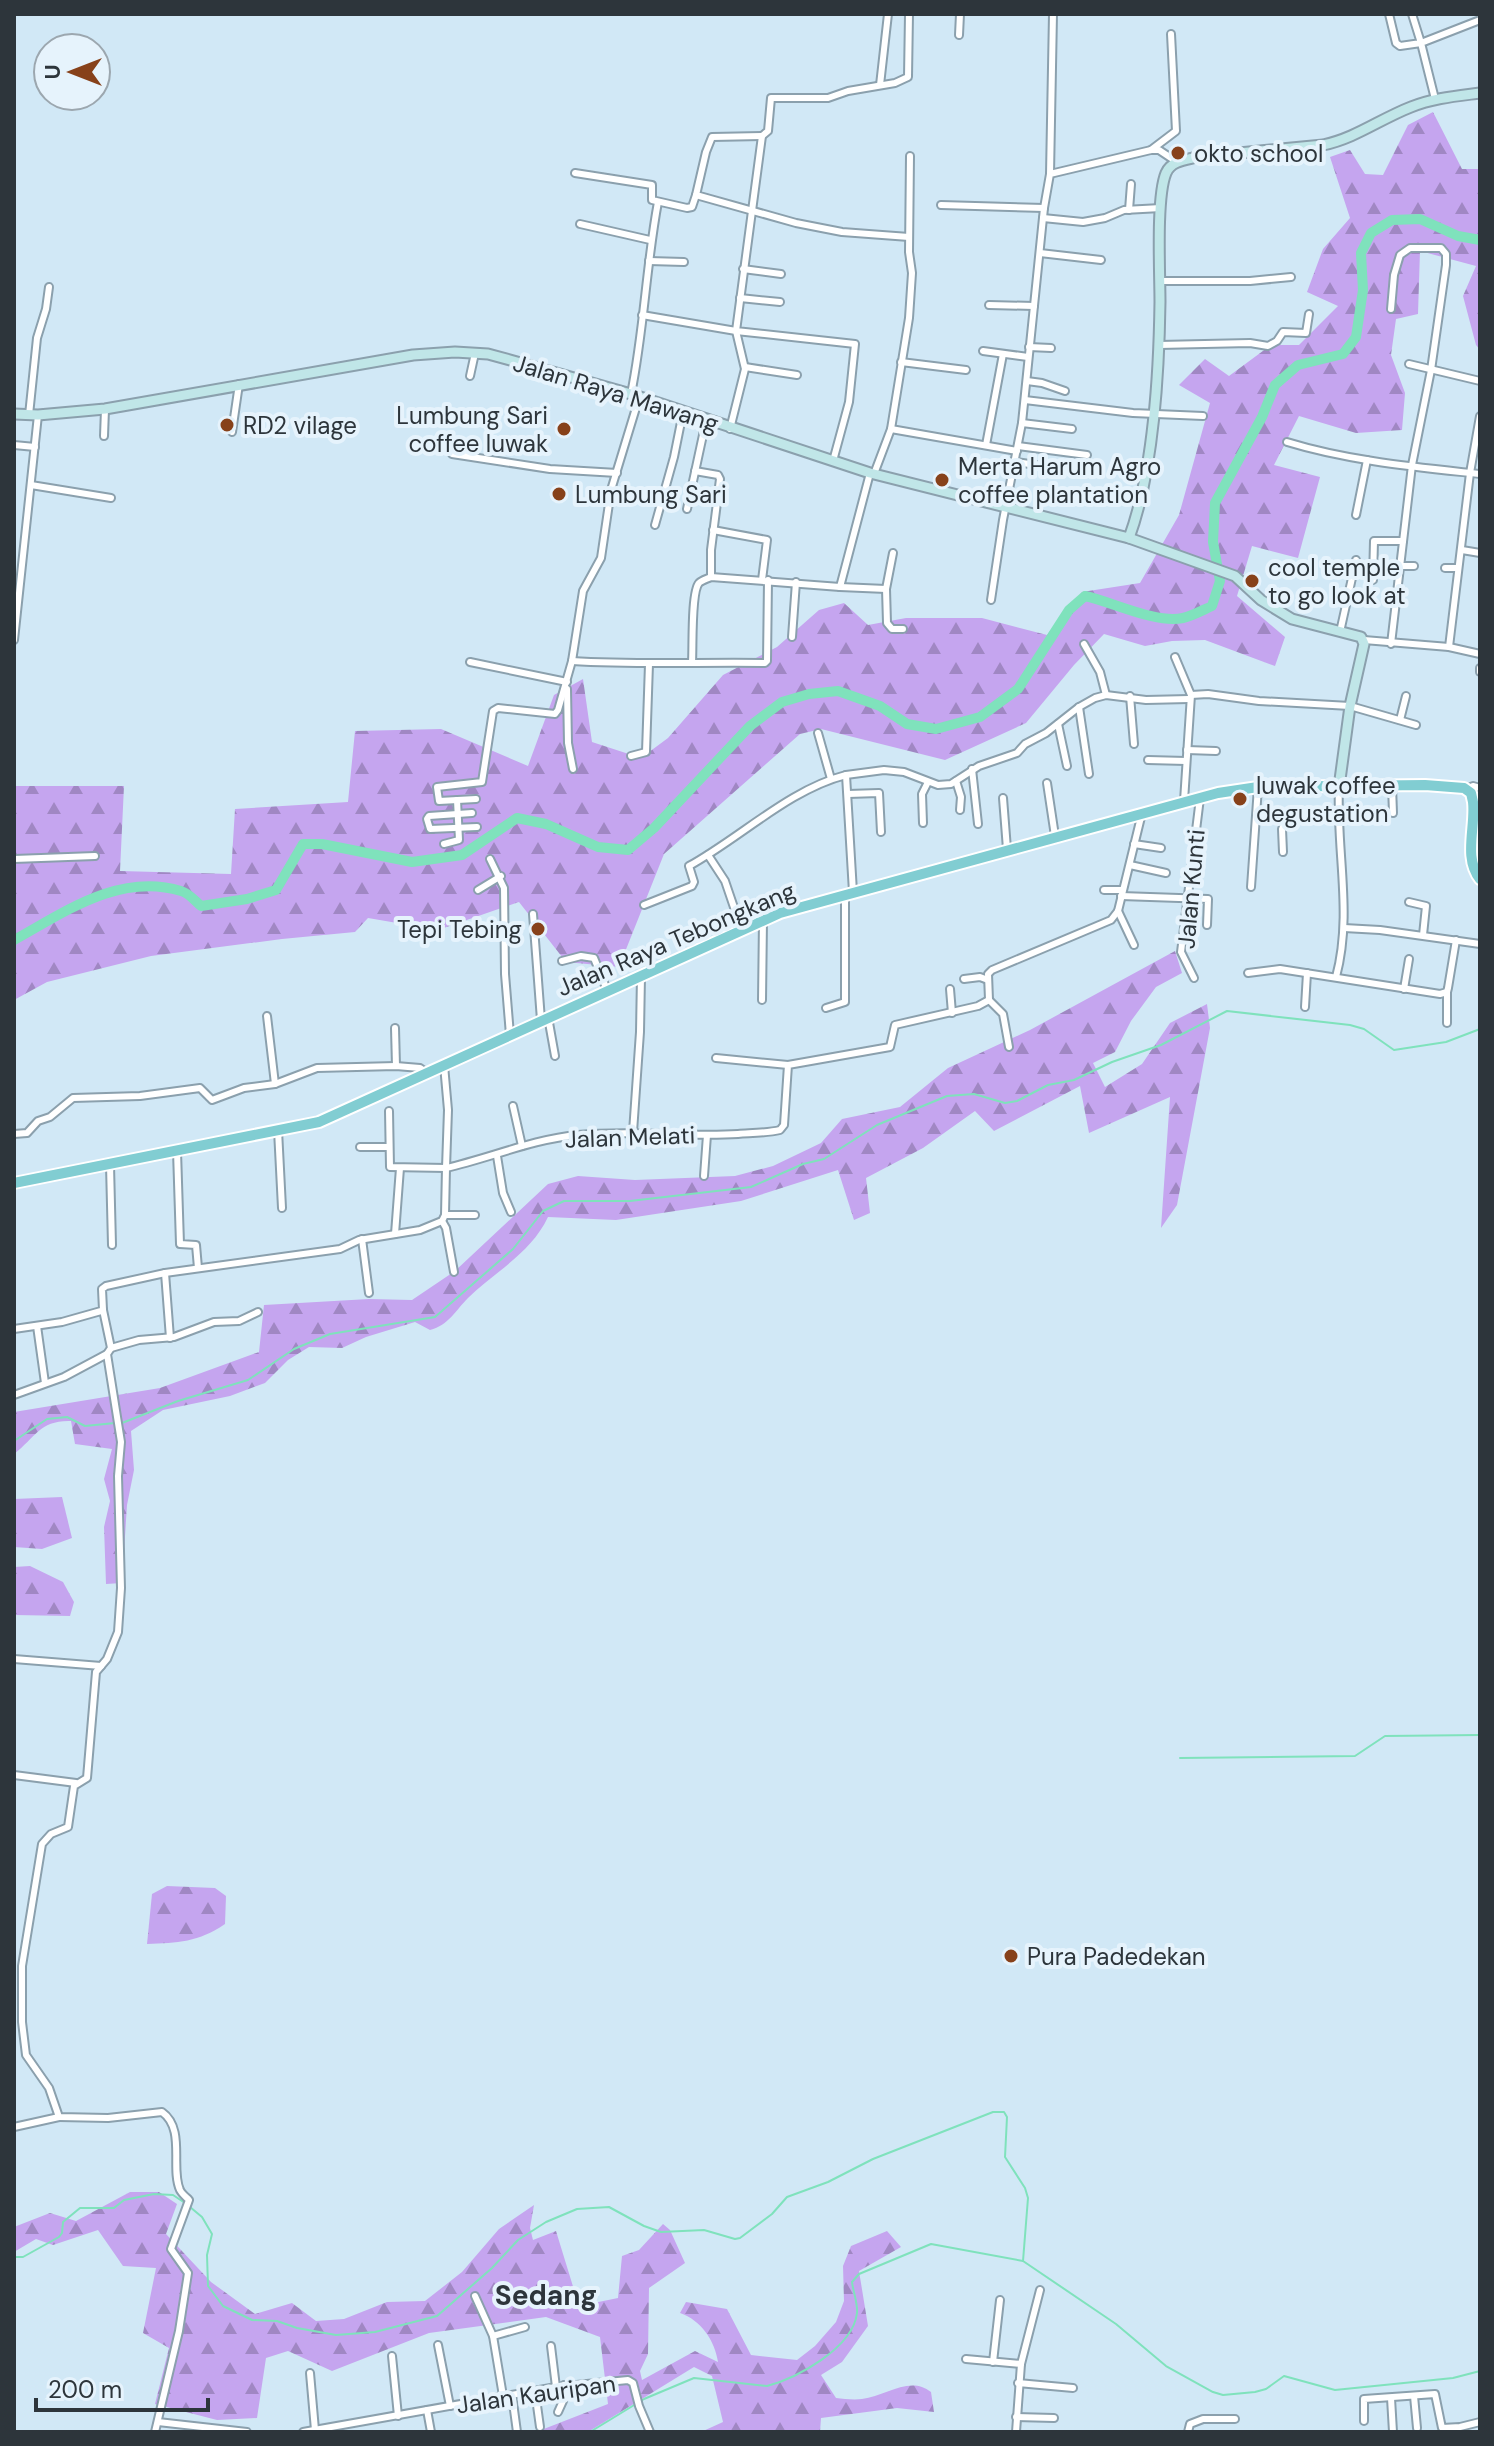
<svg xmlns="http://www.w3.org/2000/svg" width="1494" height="2446" viewBox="0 0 1494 2446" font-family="'DM Sans',sans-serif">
<defs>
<pattern id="forest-firs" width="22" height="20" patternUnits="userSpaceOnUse" patternTransform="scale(2)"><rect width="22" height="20" fill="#c5a5ef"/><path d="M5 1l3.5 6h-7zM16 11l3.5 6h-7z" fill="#a087c3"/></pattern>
</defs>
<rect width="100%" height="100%" fill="#d1e8f6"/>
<g fill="url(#forest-firs)">
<polygon points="1433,112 1462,169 1480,169 1480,350 1476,345 1463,296 1476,266 1420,251 1418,314 1396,319 1391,355 1405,393 1402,430 1356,433 1299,416 1274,465 1320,477 1298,558 1252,546 1237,596 1285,637 1275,666 1205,640 1172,641 1145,646 1104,634 1074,665 1026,723 945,760 821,729 800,734 664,854 619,967 566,962 519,902 438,930 368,918 355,932 282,939 151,956 47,982 14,1000 14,786 124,786 120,871 231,874 235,809 348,802 355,731 441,729 528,766 554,695 583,679 592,742 641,758 668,738 723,675 777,647 819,610 844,603 868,625 906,618 982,618 1047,635 1082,592 1140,583 1179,515 1210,403 1179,385 1205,359 1229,376 1271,345 1299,345 1338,306 1307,292 1323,249 1350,218 1330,157 1350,150 1365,174 1383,175 1408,125"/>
<path d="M 1175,951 L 1182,973 L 1156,987 L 1131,1021 L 1115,1052 L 1093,1063 L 1105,1087 L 1142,1064 L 1170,1023 L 1207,1004 L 1210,1028 L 1177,1205 L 1161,1228 L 1170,1097 L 1089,1133 L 1080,1086 L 994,1131 L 975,1111 L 923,1148 L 866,1178 L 870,1213 L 854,1220 L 838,1170 L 741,1201 L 616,1220 L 548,1217 C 531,1253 496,1271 468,1298 C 455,1311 449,1325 430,1330 L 415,1322 L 366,1337 L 342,1348 L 309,1347 L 288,1360 L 265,1383 L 230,1396 L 163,1410 L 131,1431 L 134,1470 L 127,1505 L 122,1583 L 106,1584 L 104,1527 L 110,1501 L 104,1479 L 112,1449 L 75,1444 L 71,1421 C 40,1420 36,1437 14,1454 L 14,1412 L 160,1388 L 259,1352 L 264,1305 L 369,1299 L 412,1300 L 455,1271 L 548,1184 L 578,1176 L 635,1180 L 735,1176 L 773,1166 L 821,1143 L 842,1119 L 900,1107 L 948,1068 L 1030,1030 Z"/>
<polygon points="62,1497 72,1538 42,1549 14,1547 14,1499"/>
<polygon points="30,1566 63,1582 74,1602 70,1616 14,1615 14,1567"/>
<path d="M 167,1886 L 215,1888 L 226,1896 L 225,1924 C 199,1942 177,1943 147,1944 L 152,1894 Z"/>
<path d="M 130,2192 L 159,2192 L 177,2204 L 166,2234 L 211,2282 L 255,2314 L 292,2303 L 316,2321 L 344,2319 L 387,2302 L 425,2301 L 462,2272 L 499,2229 L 534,2205 L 530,2228 L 533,2240 L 556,2231 L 579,2306 L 618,2298 L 622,2256 L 639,2250 L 663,2224 L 670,2230 L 685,2263 L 649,2288 L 648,2354 L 640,2371 L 642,2380 L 695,2351 L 718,2362 C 715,2341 701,2320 680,2313 L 686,2302 L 727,2309 L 751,2355 L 797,2360 L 815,2346 L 836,2322 L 844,2301 L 843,2266 L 851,2246 L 887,2231 L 901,2247 L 859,2271 L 868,2326 L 842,2362 L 821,2375 L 836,2398 C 844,2399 854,2400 862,2399 C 886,2396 910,2375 931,2392 L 934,2412 L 897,2408 L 821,2418 L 820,2432 L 701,2432 L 723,2422 L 712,2376 L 694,2367 L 588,2432 L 536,2432 L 608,2404 L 600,2337 L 546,2317 L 429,2333 L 332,2371 L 288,2351 L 266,2358 L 257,2418 L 217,2420 L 155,2404 L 169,2348 L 143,2333 L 156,2268 L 123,2266 L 98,2230 L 53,2245 L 36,2239 L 14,2252 L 14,2227 L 50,2213 L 76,2221 Z"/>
</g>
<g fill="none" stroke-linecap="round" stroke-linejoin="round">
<g stroke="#7fe2bc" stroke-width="2">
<polyline points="122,1423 178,1401 248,1380 294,1349 330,1334 435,1317 513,1249 543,1211 564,1201 630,1201 751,1187 803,1164 824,1159 877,1125 947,1096 974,1094 1005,1103 1017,1101 1048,1085 1074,1080 1112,1062 1161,1045 1227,1011 1350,1025 1364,1029 1394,1050 1446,1042 1480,1029"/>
<polyline points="14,1441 47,1419 67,1417 85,1426 115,1423"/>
<polyline points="1180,1758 1355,1756 1385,1736 1480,1735"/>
<polyline points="190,2207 202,2217 212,2234 207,2255 208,2286 223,2306 252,2320 277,2321 297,2328 336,2335 375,2332 437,2316 492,2268 518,2240 546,2222 577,2209 609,2207 644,2226 661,2232 704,2230 735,2239 740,2238 772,2214 787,2197 828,2182 873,2159 993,2112 1004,2112 1007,2117 1005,2157 1025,2188 1028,2198 1023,2261"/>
<polyline points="14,2257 23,2257 59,2237 62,2233 63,2222 80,2208 114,2208 124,2200 154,2194 173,2195 185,2203"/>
<path d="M 590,2432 L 644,2399 L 694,2378 L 767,2386 C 797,2378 853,2348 857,2313 C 858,2304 853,2291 852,2282 L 859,2274 L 931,2244 L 1023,2261 L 1116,2324 L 1166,2366 L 1213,2392 L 1223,2395 L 1255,2392 L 1266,2389 L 1284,2376 L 1335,2390 L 1453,2378 L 1480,2371"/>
</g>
<path stroke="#7fe2bc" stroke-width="10" d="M 14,940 C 65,912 120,872 181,891 C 189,893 195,901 201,906 L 247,899 L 276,890 L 303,844 L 322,844 L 412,862 L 462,855 L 517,818 L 546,824 L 598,847 L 628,850 L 654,828 L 750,726 L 782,702 L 809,694 L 838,691 L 880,706 L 907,724 L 936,729 L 980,717 L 1018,689 L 1069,610 L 1085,596 C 1113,602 1156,624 1183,618 C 1192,616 1203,610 1212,606 L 1220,581 L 1213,542 L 1215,503 L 1262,417 L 1275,385 L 1298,365 L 1343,354 L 1356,337 L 1363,290 L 1361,253 L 1371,233 L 1392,220 L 1420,219 L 1458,236 L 1480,240"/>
<g stroke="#8ba0ad" stroke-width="10">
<g id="minor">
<polyline points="1389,14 1396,43 1400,46 1421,43 1412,14"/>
<polyline points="959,35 960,14"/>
<polyline points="880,85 888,14"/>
<polyline points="1435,99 1421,43 1480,20"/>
<polyline points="762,136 712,137 706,152 696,195 796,223 842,232 909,237"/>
<polyline points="1151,150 1176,131 1171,34"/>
<polyline points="575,173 652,185 652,200 687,208 692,207 696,195"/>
<polyline points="1050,174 1053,14"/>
<polyline points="941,205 1044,208"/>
<polyline points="1129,210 1131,184"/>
<polyline points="1043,218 1083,222 1105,218 1124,210 1161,208"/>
<polyline points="580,224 650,240"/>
<polyline points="1040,253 1101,260"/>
<polyline points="649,261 684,262"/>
<polyline points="743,269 781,274"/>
<polyline points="1160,281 1250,281 1291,277"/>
<polyline points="740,298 780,302"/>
<polyline points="989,305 1034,306"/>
<polyline points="1391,309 1394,275 1400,255 1410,248 1441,248 1446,254 1446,265 1431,370 1412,465 1391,644"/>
<polyline points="642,315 736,331 745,369 730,429"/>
<polyline points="1159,345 1250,343 1268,346 1277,341 1283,332 1306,333 1309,314"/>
<polyline points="1029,347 1051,348"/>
<polyline points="983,351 1028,357"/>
<polyline points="901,362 966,370"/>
<polyline points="1409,364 1480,381"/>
<polyline points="745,367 797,375"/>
<polyline points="470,376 475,353"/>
<polyline points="1027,381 1042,383 1065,391"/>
<path d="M 631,394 C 644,331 646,266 658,202"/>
<polyline points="1025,400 1133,413 1203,416"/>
<polyline points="29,415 37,338 46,309 49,287"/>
<polyline points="1022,423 1072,429"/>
<polyline points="891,429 1017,451"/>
<polyline points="232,432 239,384"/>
<polyline points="104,436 105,409"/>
<path d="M 1287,442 C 1349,461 1416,467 1480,474"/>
<polyline points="14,445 35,447"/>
<polyline points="986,445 1003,354"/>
<polyline points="1018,446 1087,455"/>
<polyline points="452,454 550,469 617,473"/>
<polyline points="833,461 849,402 855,344 736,331 762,136 768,131 771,98 828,98 848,91 895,83 908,77 909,14"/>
<polyline points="1016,462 1049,467"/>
<polyline points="695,471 718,475 720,479 711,550 711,577"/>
<polyline points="874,474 891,429 909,318 912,273 909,252 910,156"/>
<polyline points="31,485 111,498"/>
<polyline points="687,509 706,421"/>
<polyline points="1356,515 1367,460"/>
<polyline points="655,525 674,457 683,412"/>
<polyline points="713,530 767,540 762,580"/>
<polyline points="1462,550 1480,553"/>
<polyline points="893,553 886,589 887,623 892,629 903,629"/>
<polyline points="1401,566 1414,566"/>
<polyline points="1445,568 1458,568"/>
<polyline points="1373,580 1374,541 1403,541"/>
<polyline points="840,587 886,589"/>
<polyline points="991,600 1003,520 1022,423 1044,208 1050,174 1151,150 1159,150 1177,162"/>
<polyline points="1340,632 1356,560"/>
<polyline points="792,637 796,582"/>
<polyline points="14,640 38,415"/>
<polyline points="1364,640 1449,647 1480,654"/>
<polyline points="1084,644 1100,672 1106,695"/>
<polyline points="1449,647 1470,473 1480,416"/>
<polyline points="1175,657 1191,695 1184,801"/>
<path d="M 572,661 C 637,665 700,662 765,663 L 767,661 L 768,580"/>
<polyline points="470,662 567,682"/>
<path d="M 692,662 C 693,647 691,592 699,583 C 702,580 707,579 711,577 L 840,587 L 870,473"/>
<polyline points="1480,672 1480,668"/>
<polyline points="567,689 568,743 573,769"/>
<polyline points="1191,695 1208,694 1259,701 1350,706 1416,725"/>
<polyline points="1130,696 1134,744"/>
<polyline points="1079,707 1089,774"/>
<polyline points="1400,720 1406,696"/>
<polyline points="1058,724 1067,766"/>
<polyline points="818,733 831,779"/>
<polyline points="1187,750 1216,751"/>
<polyline points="631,756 646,752 649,664"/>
<polyline points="1148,760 1186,761"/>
<polyline points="972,769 978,824"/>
<polyline points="956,781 961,797 960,810"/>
<polyline points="1047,783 1055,836"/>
<polyline points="1392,786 1393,813"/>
<polyline points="1466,789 1473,786 1480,788"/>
<polyline points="848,794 879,793 881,832"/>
<polyline points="1003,798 1007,849"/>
<polyline points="476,799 439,801 437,787 482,782 493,711 498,708 555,714 558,710 572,661 583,591 601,558 611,490 639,398"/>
<polyline points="472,813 429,816 427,819 430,829 477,827"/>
<polyline points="923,823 922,794 928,782"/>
<polyline points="444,844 459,840 457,800"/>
<polyline points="1134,844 1161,848"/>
<polyline points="1283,852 1282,829 1286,819 1301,816 1338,817"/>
<polyline points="708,855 725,881 741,928"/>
<polyline points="14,859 95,856"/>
<polyline points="490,859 504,888 505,974 510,1035"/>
<polyline points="1130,865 1166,873"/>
<polyline points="1251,887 1258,787"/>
<polyline points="478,890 501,876"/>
<polyline points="1104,890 1122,890"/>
<polyline points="853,892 846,775 884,770 904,772 938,785 951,784 979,766 1017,753 1025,744 1046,733 1079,707 1095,698 1106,695 1146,700 1189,699"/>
<polyline points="1121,896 1208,899 1207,925"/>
<polyline points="1409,902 1426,906 1423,935"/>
<path d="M 644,905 L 692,886 L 694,882 L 689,866 C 740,838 790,789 846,775"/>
<polyline points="1118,911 1134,945"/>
<polyline points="533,914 541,1020"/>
<polyline points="1344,928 1380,930 1480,944"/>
<polyline points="562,961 581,956 594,958 607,990"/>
<polyline points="1248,973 1280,969 1440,994 1447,992 1448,988 1456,940"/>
<path d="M 1336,977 C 1353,914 1336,851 1339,787"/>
<polyline points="1194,978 1181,952 1200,798"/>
<polyline points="964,979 980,977 988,980"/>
<polyline points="950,989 952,1013"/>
<polyline points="1404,989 1409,959"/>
<polyline points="1447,992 1447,1023"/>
<polyline points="762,1000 763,920"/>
<polyline points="989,1000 1003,1014 1009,1047"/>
<polyline points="1305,1007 1307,973"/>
<polyline points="826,1008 845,1002 845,894"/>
<polyline points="267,1016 275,1084"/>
<polyline points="548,1017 555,1056"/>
<polyline points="395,1028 396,1066"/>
<polyline points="716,1058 788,1065"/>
<polyline points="513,1106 522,1146"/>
<polyline points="389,1111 390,1167 446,1168 448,1110 444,1065"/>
<polyline points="278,1130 282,1208"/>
<polyline points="633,1132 640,1032 641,976"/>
<polyline points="14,1134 27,1133 38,1121 50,1117 73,1098 140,1096 200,1088 212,1100 244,1088 275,1084 317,1068 396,1066 420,1068 427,1073"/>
<polyline points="360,1147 388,1147"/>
<polyline points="177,1151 180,1244 196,1245 198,1268"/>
<polyline points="497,1156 503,1193 511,1212"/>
<polyline points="110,1165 112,1245"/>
<polyline points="704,1176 707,1135"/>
<polyline points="445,1215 475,1215"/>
<polyline points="442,1221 446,1228 454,1272"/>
<polyline points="395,1234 400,1168"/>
<polyline points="362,1239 369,1293"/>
<polyline points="165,1273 170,1338"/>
<path d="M 103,1310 L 111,1348 L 107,1354 L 121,1442 L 118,1476 L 121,1588 L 118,1632 L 107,1659 L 96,1672 L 87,1778 L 74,1786 L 68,1827 L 51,1834 L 42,1844 L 22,1966 L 22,2022 L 26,2055 L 49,2088 L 59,2117 L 108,2118 L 162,2112 C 186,2129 170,2168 180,2190 C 182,2194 186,2197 189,2200 L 171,2249 L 188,2273 L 179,2331 L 155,2432"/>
<polyline points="37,1326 45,1383"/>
<path d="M 14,1329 L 62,1322 L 101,1311 L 103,1310 L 102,1289 L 106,1286 L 165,1273 L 340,1249 L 359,1240 L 420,1230 L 442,1221 L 445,1215 L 446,1168 C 490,1158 533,1139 578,1135 C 631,1130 684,1137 738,1134 C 752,1133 767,1133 780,1130 L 784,1125 L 788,1065 L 890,1047 L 895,1025 L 978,1006 L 989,1000 L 988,974 L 992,970 L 1111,920 L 1118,911 L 1142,813"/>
<polyline points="111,1348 139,1340 174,1337 214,1322 239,1321 258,1312"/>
<polyline points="14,1395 64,1377 107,1354"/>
<polyline points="14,1659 101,1666"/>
<polyline points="14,1775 76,1783"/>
<polyline points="14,2127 59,2117"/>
<polyline points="475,2296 493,2336 503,2396"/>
<polyline points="493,2336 525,2327"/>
<polyline points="438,2345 450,2406"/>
<polyline points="551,2346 556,2387"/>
<polyline points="392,2356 398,2416"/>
<polyline points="966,2359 1021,2364"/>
<polyline points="993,2362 1000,2300"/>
<polyline points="310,2373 315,2430"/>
<polyline points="1018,2383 1073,2388"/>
<polyline points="535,2391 540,2427"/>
<polyline points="512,2395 517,2432"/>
<polyline points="1414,2396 1417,2428"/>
<polyline points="1391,2398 1393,2432"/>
<polyline points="427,2410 431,2432"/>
<polyline points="558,2412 563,2401 564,2385"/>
<polyline points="1016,2417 1054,2418"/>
<polyline points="1364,2421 1364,2399 1435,2394 1442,2428 1460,2427 1480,2422"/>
<polyline points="158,2422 247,2432"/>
<polyline points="303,2432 556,2387 628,2380 633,2383 639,2406 650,2432"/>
<polyline points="1016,2432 1021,2364 1040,2290"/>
<polyline points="1188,2432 1190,2424 1203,2419 1235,2419"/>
</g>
</g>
<g stroke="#8ba0ad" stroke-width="13">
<g id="secondary">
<polyline points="14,414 38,415 105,409 413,355 455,352 488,354 510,360 631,394 870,473 1129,538 1235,576 1261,600 1292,619 1361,637 1364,644 1350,706 1339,787"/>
<path d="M 1129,538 C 1154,470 1159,374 1160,302 C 1160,273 1156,197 1166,173 C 1171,161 1185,160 1197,157 L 1323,145 C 1356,138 1380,119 1411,107 C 1433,98 1457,96 1480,93"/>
</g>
</g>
<g stroke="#fff" stroke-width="14">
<path id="primary" d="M 14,1183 L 319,1122 L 780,913 L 1218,793 L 1258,787 L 1425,785 L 1464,788 L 1471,793 L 1473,802 C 1476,826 1463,858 1480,879"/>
</g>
<use href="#minor" stroke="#fff" stroke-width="6"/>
<use href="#secondary" stroke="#c0e6e8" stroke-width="9"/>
<use href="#primary" stroke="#81cdd2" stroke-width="10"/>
</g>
<g fill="#87411a" stroke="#e6f3fc" stroke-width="3">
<circle cx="1178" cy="153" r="8"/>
<circle cx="227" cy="425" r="8"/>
<circle cx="564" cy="429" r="8"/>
<circle cx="942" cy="480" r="8"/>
<circle cx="559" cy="494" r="8"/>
<circle cx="1252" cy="581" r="8"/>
<circle cx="1240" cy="799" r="8"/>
<circle cx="538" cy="929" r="8"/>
<circle cx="1011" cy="1956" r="8"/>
</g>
<g text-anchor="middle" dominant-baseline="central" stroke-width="8" stroke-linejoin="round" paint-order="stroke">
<g font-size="24" fill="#2d353b" stroke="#e6f3fc" text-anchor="start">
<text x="1194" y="153">okto school</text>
<text x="548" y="415" text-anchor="end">Lumbung Sari<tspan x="548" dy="28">coffee luwak</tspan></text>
<text x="243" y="425">RD2 vilage</text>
<text x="958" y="466">Merta Harum Agro<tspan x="958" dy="28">coffee plantation</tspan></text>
<text x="575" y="494">Lumbung Sari</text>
<text x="1268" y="567">cool temple<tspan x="1268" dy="28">to go look at</tspan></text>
<text x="1256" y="785">luwak coffee<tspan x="1256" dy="28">degustation</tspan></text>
<text x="522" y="929" text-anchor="end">Tepi Tebing</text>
<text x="1027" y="1956">Pura Padedekan</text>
</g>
<g font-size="24" fill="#2d353b" stroke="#e6f3fc">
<text transform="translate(616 393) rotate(17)">Jalan Raya Mawang</text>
<text transform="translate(1191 889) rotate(-85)">Jalan Kunti</text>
<text transform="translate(676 939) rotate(-23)">Jalan Raya Tebongkang</text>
<text transform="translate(630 1137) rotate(-2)">Jalan Melati</text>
<text transform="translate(536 2394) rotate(-8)">Jalan Kauripan</text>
</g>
<g font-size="28" font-weight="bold" fill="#2d353b" stroke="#e6f3fc">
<text x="546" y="2295">Sedang</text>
</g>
</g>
<rect width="1494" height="2446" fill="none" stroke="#2d353b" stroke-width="32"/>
<g transform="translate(72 72) rotate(270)"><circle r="38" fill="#e6f3fc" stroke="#9ca7af" stroke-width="2"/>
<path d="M0-6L14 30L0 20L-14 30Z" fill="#87411a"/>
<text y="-12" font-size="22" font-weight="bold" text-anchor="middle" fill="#2d353b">U</text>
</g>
<path d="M36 2398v12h172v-12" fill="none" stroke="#2d353b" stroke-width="4"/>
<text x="48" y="2398" font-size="24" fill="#2d353b" stroke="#e6f3fc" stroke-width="6" paint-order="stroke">200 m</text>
</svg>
